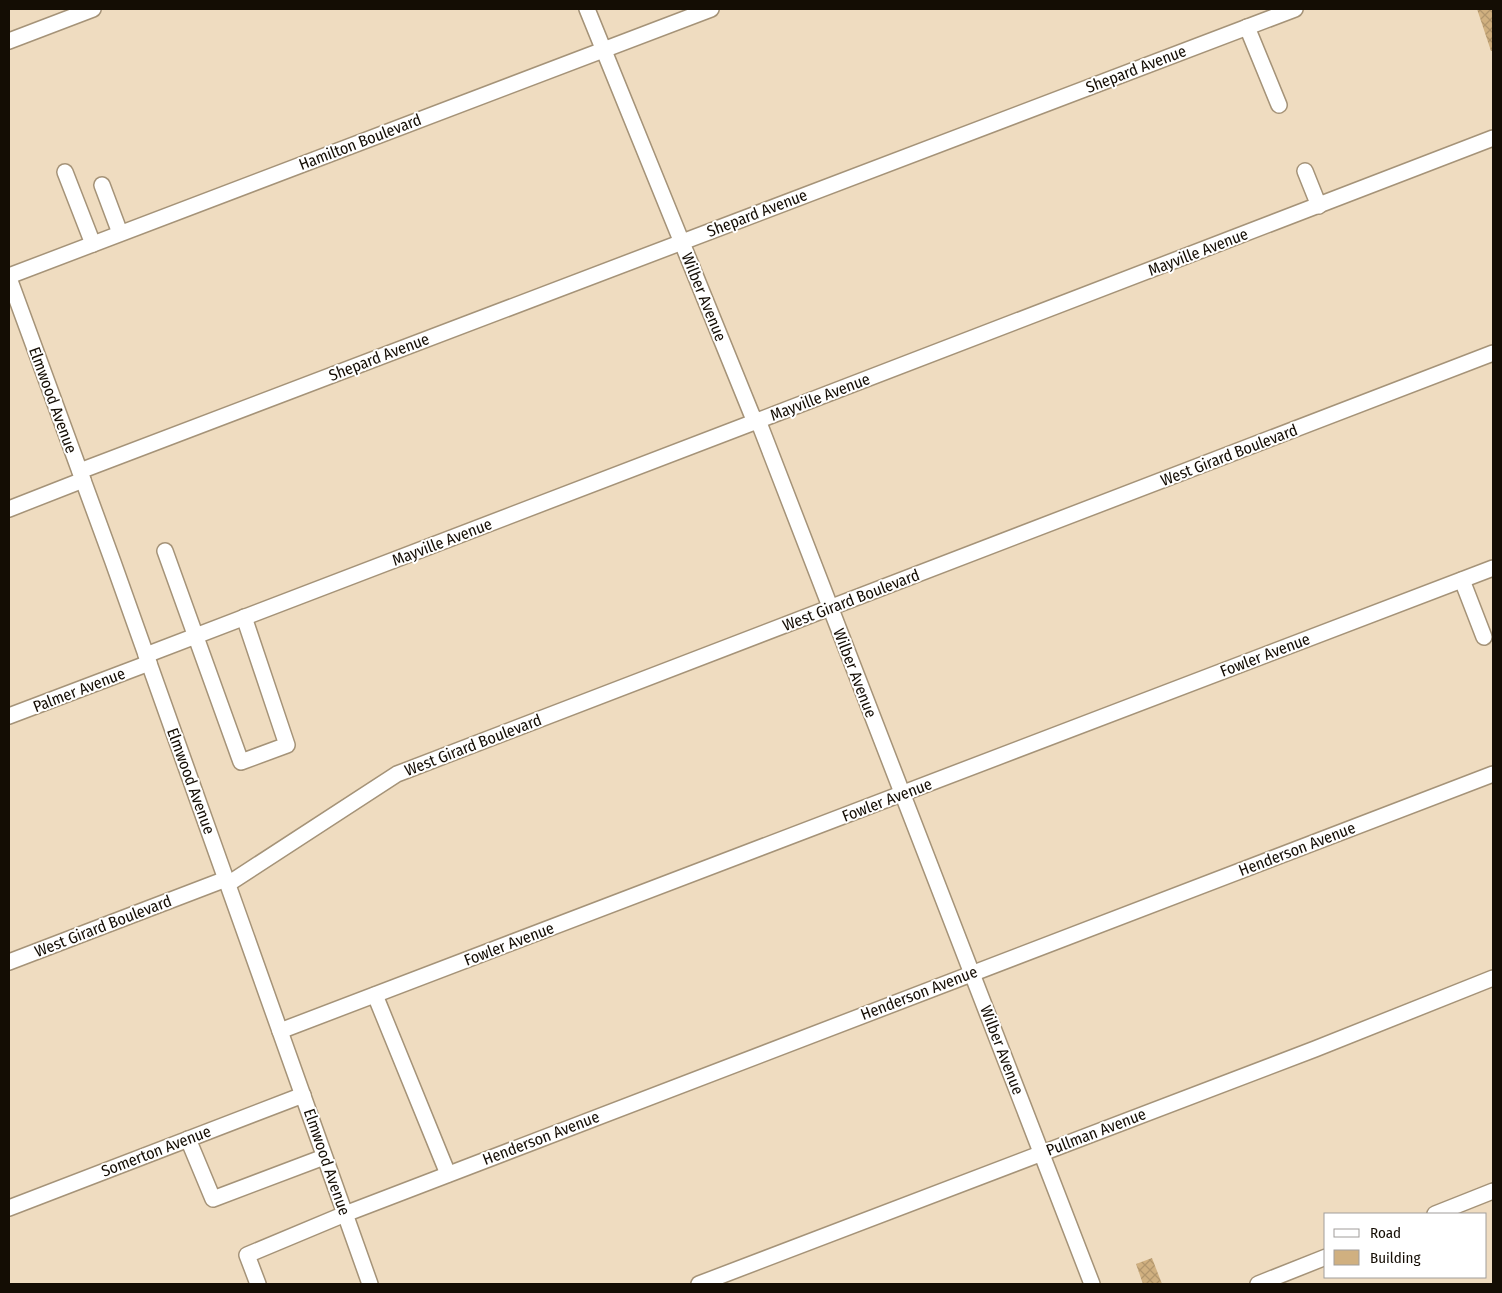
<svg xmlns="http://www.w3.org/2000/svg" width="1502" height="1293" viewBox="0 0 1502 1293" font-family="'Fira Sans Condensed',sans-serif">
<defs>
<pattern id="building-cross-hatch" width="8" height="8" patternUnits="userSpaceOnUse" patternTransform="scale(1.25)"><rect width="8" height="8" fill="#d0b080"/><path d="M0 0l8 8M0 8l8-8" fill="none" stroke="#b2966d"/></pattern>
</defs>
<rect width="100%" height="100%" fill="#efdcc0"/>
<g fill="url(#building-cross-hatch)">
<polygon points="1477,9 1493,9 1493,51 1491,51"/>
<polygon points="1152,1258 1162,1284 1143,1284 1136,1264"/>
</g>
<g fill="none" stroke-linecap="round" stroke-linejoin="round">
<g stroke="#a59378" stroke-width="18">
<g id="minor">
<polyline points="587,9 752,415 757,421 761,428 1092,1284"/>
<polyline points="1247,27 1279,105"/>
<polyline points="9,41 93,9"/>
<polyline points="1305,171 1319,206"/>
<polyline points="65,172 93,244"/>
<polyline points="102,185 120,233"/>
<polyline points="9,276 711,9"/>
<polyline points="9,278 113,562 370,1284"/>
<polyline points="80,471 1295,9"/>
<polyline points="9,509 83,480"/>
<polyline points="165,551 241,762 287,745 244,617"/>
<polyline points="1462,580 1484,637"/>
<polyline points="146,655 757,421 1493,138"/>
<polyline points="9,716 149,663"/>
<polyline points="228,884 397,774 1493,353"/>
<polyline points="9,962 226,879"/>
<polyline points="375,995 448,1174"/>
<polyline points="280,1031 1493,568"/>
<polyline points="188,1139 213,1199 324,1157"/>
<polyline points="9,1208 303,1095"/>
<polyline points="1435,1214 1493,1191"/>
<polyline points="258,1284 247,1255 345,1214 1493,774"/>
<polyline points="699,1284 1315,1049 1493,978"/>
<polyline points="1258,1284 1326,1257"/>
</g>
</g>
<use href="#minor" stroke="#fff" stroke-width="15"/>
</g>
<g text-anchor="middle" dominant-baseline="central" stroke-width="4" stroke-linejoin="round" paint-order="stroke">
<g font-size="16" fill="#140d04" stroke="#fff">
<text transform="translate(1136 69) rotate(-21)">Shepard Avenue</text>
<text transform="translate(360 142) rotate(-21)">Hamilton Boulevard</text>
<text transform="translate(757 213) rotate(-21)">Shepard Avenue</text>
<text transform="translate(1198 252) rotate(-21)">Mayville Avenue</text>
<text transform="translate(704 297) rotate(68)">Wilber Avenue</text>
<text transform="translate(379 357) rotate(-21)">Shepard Avenue</text>
<text transform="translate(820 397) rotate(-21)">Mayville Avenue</text>
<text transform="translate(53 400) rotate(70)">Elmwood Avenue</text>
<text transform="translate(1229 455) rotate(-21)">West Girard Boulevard</text>
<text transform="translate(442 542) rotate(-21)">Mayville Avenue</text>
<text transform="translate(851 600) rotate(-21)">West Girard Boulevard</text>
<text transform="translate(1265 655) rotate(-21)">Fowler Avenue</text>
<text transform="translate(855 673) rotate(69)">Wilber Avenue</text>
<text transform="translate(79 690) rotate(-21)">Palmer Avenue</text>
<text transform="translate(473 745) rotate(-21)">West Girard Boulevard</text>
<text transform="translate(191 781) rotate(70)">Elmwood Avenue</text>
<text transform="translate(887 800) rotate(-21)">Fowler Avenue</text>
<text transform="translate(1297 849) rotate(-21)">Henderson Avenue</text>
<text transform="translate(103 926) rotate(-21)">West Girard Boulevard</text>
<text transform="translate(509 944) rotate(-21)">Fowler Avenue</text>
<text transform="translate(919 993) rotate(-21)">Henderson Avenue</text>
<text transform="translate(1002 1050) rotate(69)">Wilber Avenue</text>
<text transform="translate(1096 1132) rotate(-21)">Pullman Avenue</text>
<text transform="translate(541 1138) rotate(-21)">Henderson Avenue</text>
<text transform="translate(156 1151) rotate(-21)">Somerton Avenue</text>
<text transform="translate(327 1162) rotate(71)">Elmwood Avenue</text>
</g>
</g>
<rect width="1502" height="1293" fill="none" stroke="#140d04" stroke-width="20"/>
<rect x="1324" y="1213" width="162" height="65" fill="#ffffff" stroke="#a19e9b"/>
<rect x="1334" y="1229" width="25" height="8" fill="#ffffff" stroke="#a19e9b"/>
<text x="1370" y="1238" font-size="15" fill="#140d04">Road</text>
<rect x="1334" y="1250" width="25" height="15" fill="#d0b080" stroke="#a19e9b"/>
<text x="1370" y="1263" font-size="15" fill="#140d04">Building</text>
</svg>
